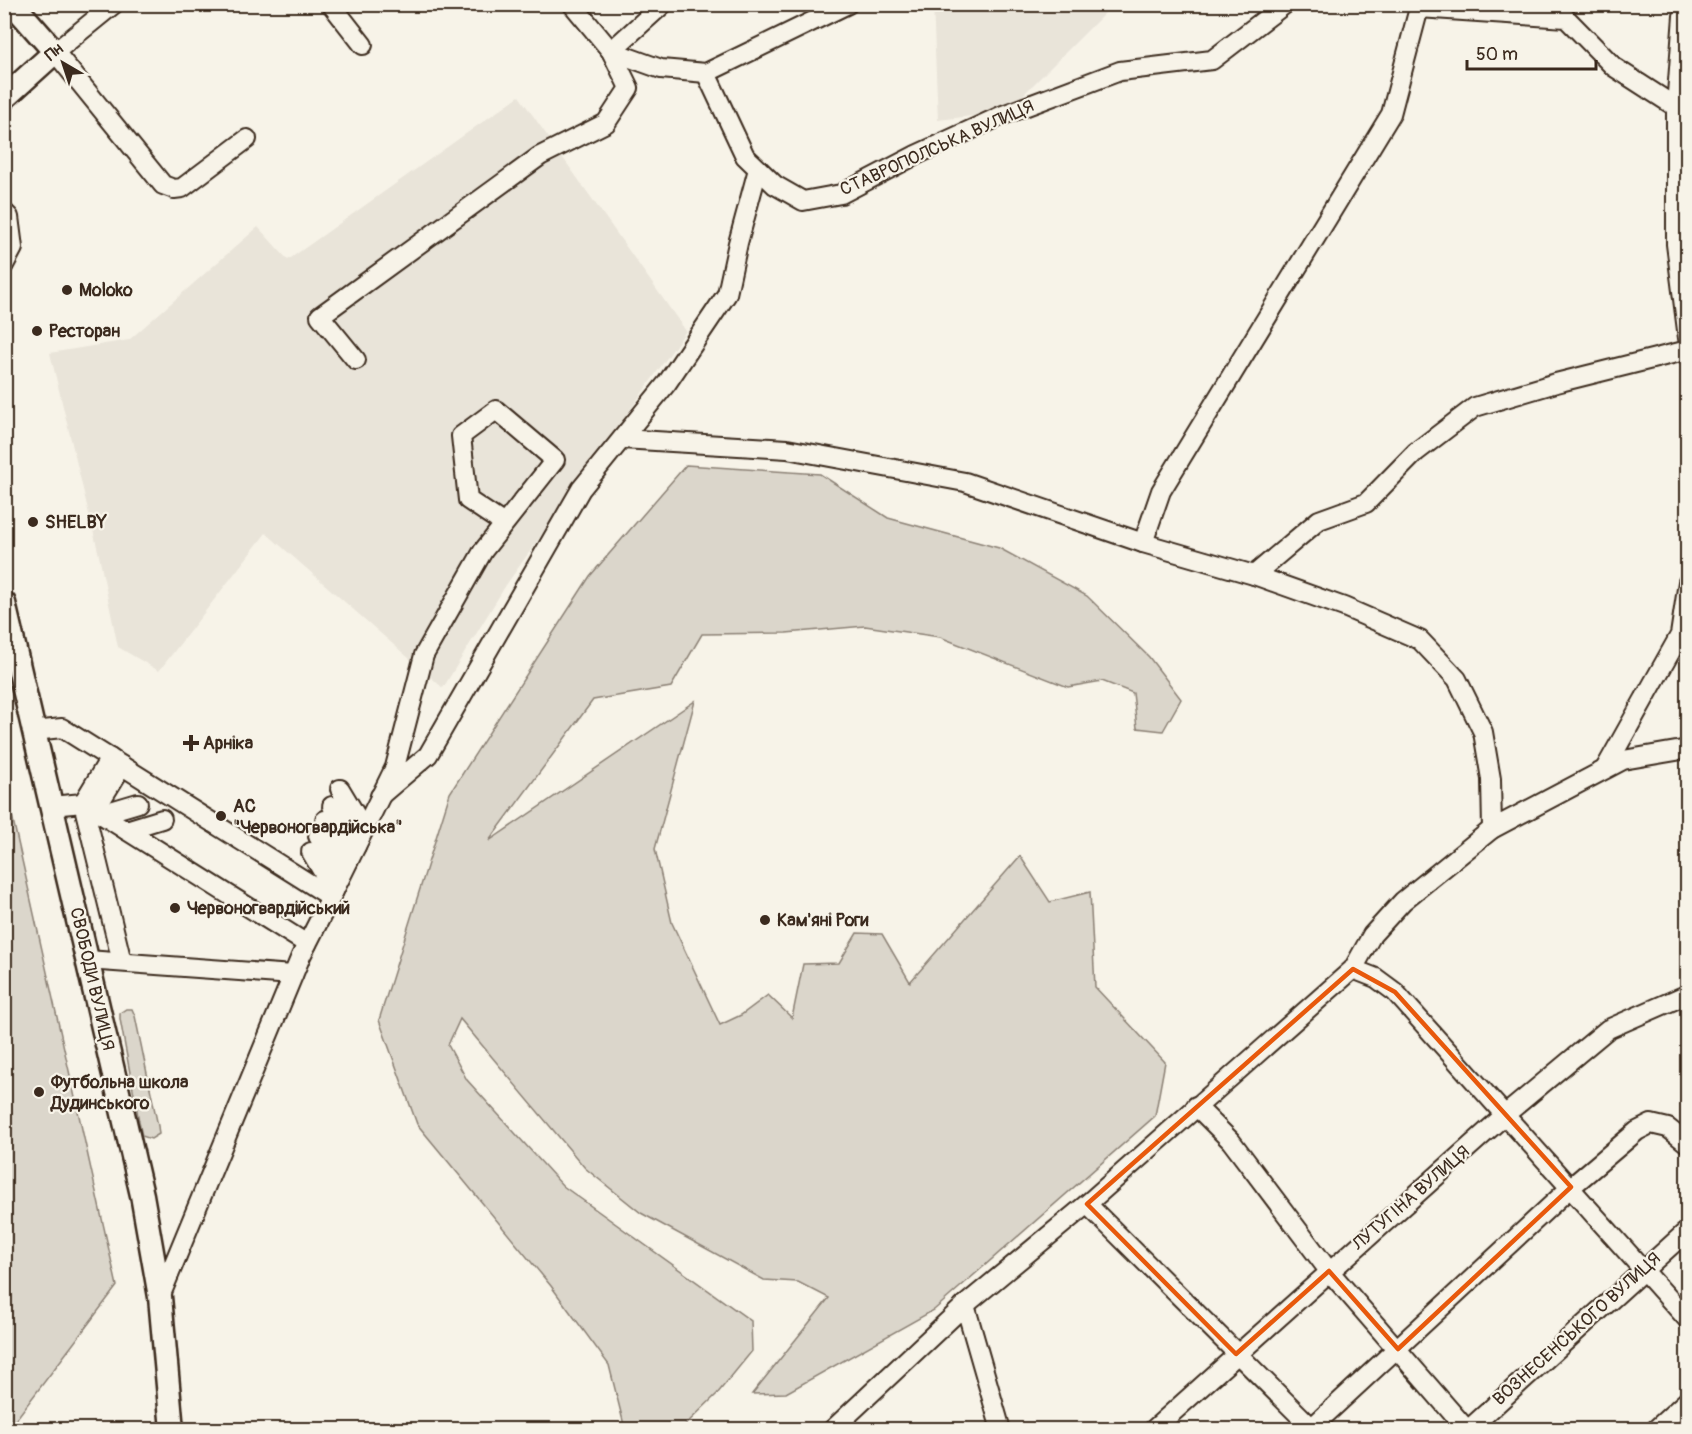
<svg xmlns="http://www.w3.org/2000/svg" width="1692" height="1434" viewBox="0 0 1692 1434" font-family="Pangolin,sans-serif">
<rect width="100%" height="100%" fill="#f7f3e8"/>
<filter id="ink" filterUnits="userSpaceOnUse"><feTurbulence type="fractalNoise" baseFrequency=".0167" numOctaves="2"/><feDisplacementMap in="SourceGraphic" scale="12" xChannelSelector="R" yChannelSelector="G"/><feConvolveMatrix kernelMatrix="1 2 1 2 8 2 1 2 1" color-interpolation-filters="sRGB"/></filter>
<g filter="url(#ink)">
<g fill="#e9e4d9">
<polygon points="933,5 1113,5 1006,112 938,120"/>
<polygon points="519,96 686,331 506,585 443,688 266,533 159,671 118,647 98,551 50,353 129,340 258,227 288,260"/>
</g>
<g fill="#dbd6cb" stroke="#8b8074" stroke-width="1.5">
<polygon points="686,465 820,474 888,518 999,548 1087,596 1149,657 1181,699 1163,731 1137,728 1133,693 1102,681 1068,687 940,637 865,626 786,633 702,634 671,687 593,700 489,841 695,701 655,849 672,923 720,1025 741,1015 768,995 792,1018 803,964 839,963 857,933 882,934 910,982 1020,856 1050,902 1090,892 1095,987 1165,1062 1155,1116 934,1310 786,1393 752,1394 829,1298 798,1282 764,1280 641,1213 585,1168 460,1019 448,1045 467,1080 563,1186 751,1321 752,1351 717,1394 681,1429 625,1429 609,1365 551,1286 417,1124 379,1020 450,793 590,576"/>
<polygon points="5,784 117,1286 8,1430 4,1429"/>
<polygon points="126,1009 132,1009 135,1016 158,1126 159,1134 151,1139 142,1136 140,1127 120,1019 120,1013"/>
</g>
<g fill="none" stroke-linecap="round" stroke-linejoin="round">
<g stroke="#3b2a1e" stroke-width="22">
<g id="minor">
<polyline points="114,4 55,52 163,185 174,189 182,188 247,139"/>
<polyline points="331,4 363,45"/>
<polyline points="1419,8 1566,18 1614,67 1676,107 1676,244 1688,338"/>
<polyline points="611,51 661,69 706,73 848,4"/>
<polyline points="611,51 663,4"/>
<polyline points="706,73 745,156 775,185 803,201 841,194 916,155 1003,115 1120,71 1212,60 1285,4"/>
<polyline points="1676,107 1683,16 1688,7"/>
<polyline points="4,212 9,217 13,248 4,265"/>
<polyline points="356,360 320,316 540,156 606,123 629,88 611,51 572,4"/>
<polyline points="622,439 787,449 965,482 1143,543 1254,575 1344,607 1420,640 1457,679 1483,732 1491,779 1492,829"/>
<polyline points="1143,543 1161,491 1391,114 1419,8 1418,4"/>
<polyline points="1254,575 1319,520 1366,503 1416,452 1475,407 1556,383 1688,350"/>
<polyline points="34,731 62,728 331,897 301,956 160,1297"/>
<polyline points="110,758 83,803 122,962"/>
<polyline points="1605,769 1680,635 1688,582"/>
<polyline points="340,789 364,829"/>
<polyline points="380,796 428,755 581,489 667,383 727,294 738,243 758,169"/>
<polyline points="51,806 83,803 307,944"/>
<polyline points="332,806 356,846"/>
<polyline points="95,810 122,766"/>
<polyline points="101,814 138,803"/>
<polyline points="325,820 349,860"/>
<polyline points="126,830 162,819"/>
<polyline points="318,836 341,876"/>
<polyline points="311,852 334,891"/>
<polyline points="331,897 395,767 424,655 483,551 555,460 496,410 461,436 468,500 504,524"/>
<polyline points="87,960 293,975"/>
<polyline points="1353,969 1376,978 1395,992 1688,1320"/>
<polyline points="1196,1106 1231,1141 1329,1271 1467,1430"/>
<polyline points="1087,1204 1314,1430"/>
<polyline points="965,1305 1001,1430"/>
<polyline points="832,1430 965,1305 1087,1204 1353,969 1372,935 1403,901 1492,829 1623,760 1688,749"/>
<polyline points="1153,1430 1506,1114 1608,1029 1688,994"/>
<polyline points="1309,1430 1571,1187 1637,1131 1651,1124 1668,1128 1688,1144"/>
<polyline points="1468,1430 1688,1230"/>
<polyline points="1655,1430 1688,1400"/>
</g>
</g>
<g stroke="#3b2a1e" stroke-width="27">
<g id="major">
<polyline points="4,98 55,52 13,4"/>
<polyline points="4,603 142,1195 160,1297 172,1430"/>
</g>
</g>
<use href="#minor" stroke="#f7f3e8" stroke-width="18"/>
<use href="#major" stroke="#f7f3e8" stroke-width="22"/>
</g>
</g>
<path fill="none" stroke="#e8590c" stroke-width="4.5" stroke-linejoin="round" d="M 1353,969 L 1395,992 L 1571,1187 L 1398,1349 L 1329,1271 L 1236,1354 L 1087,1204 Z"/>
<g fill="#3b2a1e" stroke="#f7f3e8" stroke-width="2">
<circle cx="67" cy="290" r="6"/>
<circle cx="37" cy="331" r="6"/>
<circle cx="33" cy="522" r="6"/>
<path d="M188 734h6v6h6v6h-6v6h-6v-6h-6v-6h6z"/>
<circle cx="221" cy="816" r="6"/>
<circle cx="175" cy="908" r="6"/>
<circle cx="765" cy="920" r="6"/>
<circle cx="39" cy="1092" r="6"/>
</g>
<g text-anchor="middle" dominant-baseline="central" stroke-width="4.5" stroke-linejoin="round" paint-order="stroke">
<g font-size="18" fill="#3b2a1e" stroke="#f7f3e8">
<text transform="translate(937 148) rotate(-24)">СТАВРОПОЛСЬКА ВУЛИЦЯ</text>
<text transform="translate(92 979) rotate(77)">СВОБОДИ ВУЛИЦЯ</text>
<text transform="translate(1411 1198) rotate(-41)">ЛУТУГІНА ВУЛИЦЯ</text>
<text transform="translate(1577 1329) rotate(-42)">ВОЗНЕСЕНСЬКОГО ВУЛИЦЯ</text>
</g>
<g font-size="18" font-weight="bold" fill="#3b2a1e" stroke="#f7f3e8" text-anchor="start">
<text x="79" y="290">Moloko</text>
<text x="49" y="331">Ресторан</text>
<text x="45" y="522">SHELBY</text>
<text x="203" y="743">Арніка</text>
<text x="233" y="806">АС<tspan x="233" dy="21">"Червоногвардійська"</tspan></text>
<text x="187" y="908">Червоногвардійський</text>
<text x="777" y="920">Кам'яні Роги</text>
<text x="51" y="1082">Футбольна школа<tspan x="51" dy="21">Дудинського</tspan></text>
</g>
</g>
<rect width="1692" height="1434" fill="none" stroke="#f7f3e8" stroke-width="24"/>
<rect x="12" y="12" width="1668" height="1410" fill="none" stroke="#3b2a1e" stroke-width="2" filter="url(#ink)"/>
<g transform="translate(63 63) rotate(321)" stroke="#f7f3e8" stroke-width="4.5" paint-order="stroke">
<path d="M0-4.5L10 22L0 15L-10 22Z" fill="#3b2a1e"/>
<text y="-9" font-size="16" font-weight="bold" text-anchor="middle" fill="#3b2a1e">Пн</text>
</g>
<path d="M1467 60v9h129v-9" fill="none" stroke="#3b2a1e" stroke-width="3"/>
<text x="1476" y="60" font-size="18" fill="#3b2a1e" stroke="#f7f3e8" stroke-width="4.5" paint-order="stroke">50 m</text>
</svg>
